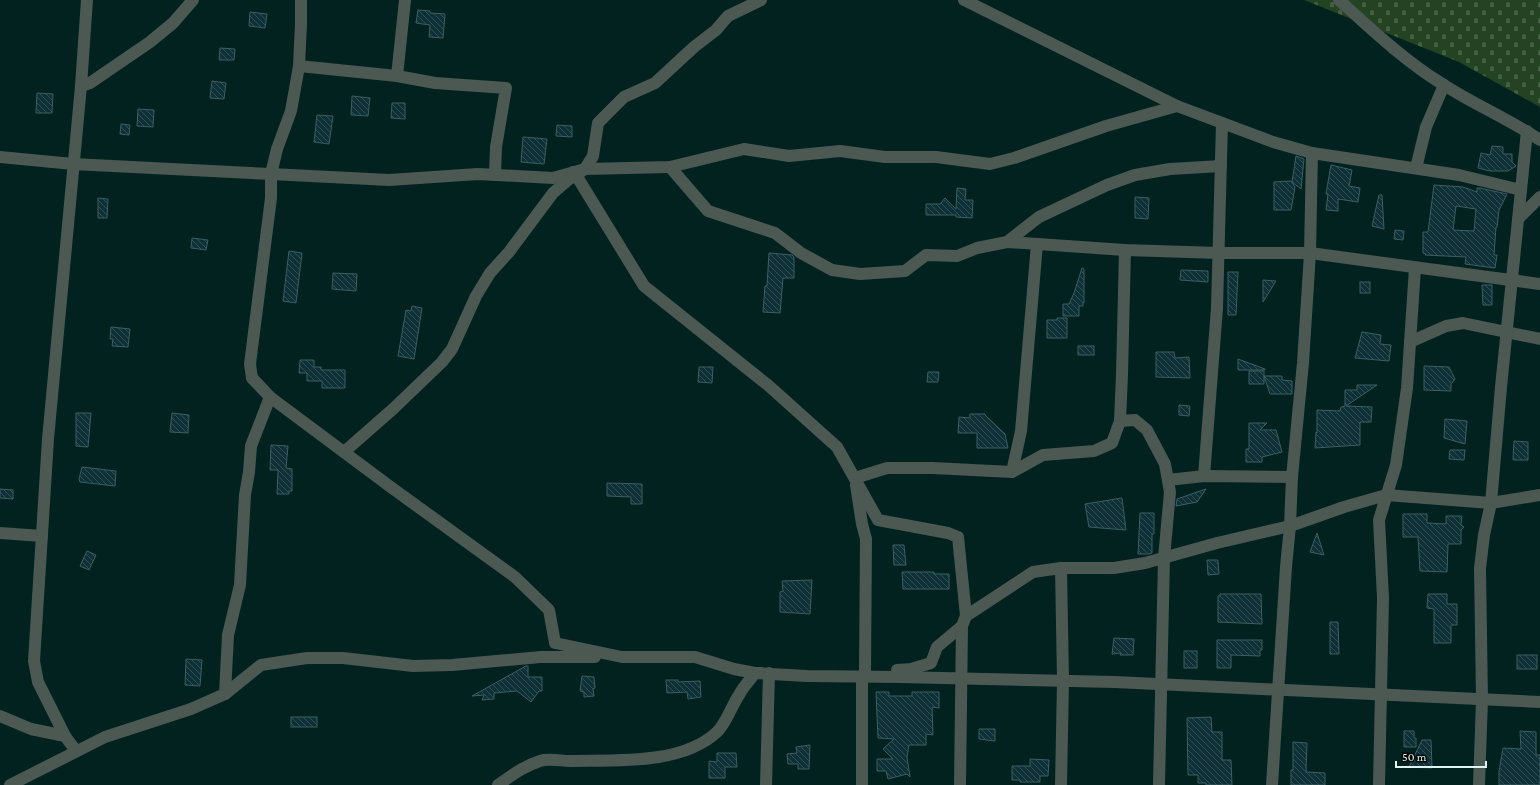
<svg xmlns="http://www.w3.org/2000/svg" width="1540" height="785" viewBox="0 0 1540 785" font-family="'Crimson Pro',serif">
<defs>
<pattern id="cemetery-stones" width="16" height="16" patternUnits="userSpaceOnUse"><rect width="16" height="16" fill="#244322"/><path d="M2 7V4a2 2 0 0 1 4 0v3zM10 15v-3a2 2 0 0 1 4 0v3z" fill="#445f43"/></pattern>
<pattern id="building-back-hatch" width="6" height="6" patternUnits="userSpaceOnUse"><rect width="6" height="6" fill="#0d3136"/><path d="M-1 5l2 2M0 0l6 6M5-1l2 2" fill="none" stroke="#304f54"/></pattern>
</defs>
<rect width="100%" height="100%" fill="#01221f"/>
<polygon fill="url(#cemetery-stones)" points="1304,0 1540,0 1540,107 1459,62"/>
<g fill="url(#building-back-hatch)" stroke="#3d5e63" fill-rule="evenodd">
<polygon points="418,10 430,11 430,13 445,14 443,38 429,37 430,25 416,23"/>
<polygon points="250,12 267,14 265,28 249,26"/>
<polygon points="220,48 235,49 234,60 219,60"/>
<polygon points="212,81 226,83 224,99 210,98"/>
<polygon points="37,93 53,94 52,113 36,113"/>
<polygon points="352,96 370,98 368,116 351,115"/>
<polygon points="392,103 405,103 405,119 391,118"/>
<polygon points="138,109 154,110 153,127 137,126"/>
<polygon points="317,115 333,116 329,144 314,142"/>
<polygon points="121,124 130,125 129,135 120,134"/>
<polygon points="557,125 572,126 572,137 556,136"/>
<polygon points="523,137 547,139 544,164 521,162"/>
<polygon points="1492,146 1503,147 1503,154 1512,154 1512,162 1516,166 1508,171 1490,171 1478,168 1481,153 1490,155"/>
<polygon points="1296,156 1304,159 1301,189 1292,182"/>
<polygon points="1331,165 1352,170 1349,186 1360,188 1358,202 1338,199 1338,211 1326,210 1328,194 1326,194 1327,188"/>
<polygon points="1291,181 1295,187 1291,210 1274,210 1274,182"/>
<path d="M 1434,185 L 1463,187 L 1477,192 L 1477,188 L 1480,188 L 1507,194 L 1499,210 L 1497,227 L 1496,227 L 1494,255 L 1497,255 L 1495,268 L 1465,264 L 1466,257 L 1425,255 L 1426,254 L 1423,253 L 1423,232 L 1428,232 ZM 1456,206 L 1476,209 L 1474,231 L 1453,230 Z"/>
<polygon points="957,188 966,189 965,200 973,200 972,218 956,217 956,215 926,215 926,204 940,204 945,198 956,209"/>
<polygon points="1379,195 1382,195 1384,229 1372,226"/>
<polygon points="1135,197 1149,198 1148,219 1135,218"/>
<polygon points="98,198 108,199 107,218 98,218"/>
<polygon points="1395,230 1404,231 1403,240 1394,239"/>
<polygon points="192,238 208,240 206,250 191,248"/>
<polygon points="289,251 302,253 296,303 283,301"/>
<polygon points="769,253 792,255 794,257 794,278 783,278 780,313 763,312 765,286 767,286"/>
<polygon points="1082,268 1084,269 1084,303 1083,303 1083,306 1079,306 1079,316 1063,316 1063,304 1069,304 1074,293"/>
<polygon points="1181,270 1208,271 1208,282 1180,280"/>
<polygon points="1228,272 1238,272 1236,315 1228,315"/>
<polygon points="333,273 357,274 356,291 332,289"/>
<polygon points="1263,280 1276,281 1263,302"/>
<rect x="1360" y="282" width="10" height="11"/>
<polygon points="1482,285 1492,285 1492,305 1483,305"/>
<polygon points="412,306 422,308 414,359 398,356 406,310 411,311"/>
<polygon points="1057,318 1067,318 1067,338 1047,338 1047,320 1057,320"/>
<polygon points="111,327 130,329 128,347 112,346 113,339 110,339"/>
<polygon points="1362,332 1381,335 1380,344 1391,345 1389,361 1355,358"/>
<rect x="1078" y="346" width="16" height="9"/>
<polygon points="1156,352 1174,352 1175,358 1189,357 1190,378 1156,377"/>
<polygon points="1238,359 1265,369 1265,370 1238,370"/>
<polygon points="300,360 314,360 314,367 321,367 321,370 345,370 345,388 322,388 322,381 307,381 307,373 299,373"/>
<polygon points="1424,366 1449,367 1455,379 1451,384 1451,391 1424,390"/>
<polygon points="699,367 713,367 712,383 698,382"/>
<polygon points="1249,371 1264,371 1264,376 1282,376 1282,380 1292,381 1292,394 1270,394 1264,376 1264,384 1249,384"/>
<polygon points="928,372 939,372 938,382 927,382"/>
<polygon points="1357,385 1377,385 1346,406 1372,407 1371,422 1360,422 1360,445 1315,448 1316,432 1317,433 1317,410 1340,411 1341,407 1345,406 1345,390 1357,390"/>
<polygon points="1179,405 1190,406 1189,416 1179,415"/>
<polygon points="76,413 91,413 88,447 76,446"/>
<polygon points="172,413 189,415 188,433 170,432"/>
<polygon points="970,414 985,414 985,415 1005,434 1008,448 977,448 977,433 958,433 959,417 970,418"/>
<polygon points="1445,419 1467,421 1465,444 1444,438"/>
<polygon points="1249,423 1267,423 1260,430 1276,430 1282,452 1262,457 1262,462 1246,462 1246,449 1249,449"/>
<polygon points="1514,441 1528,442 1528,460 1513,460"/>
<polygon points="271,445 288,446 286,468 292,469 292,491 289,491 289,494 277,494 278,470 270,470"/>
<polygon points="1450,450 1465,450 1464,460 1449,459"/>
<polygon points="82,467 116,471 115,486 80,482 79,479"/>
<polygon points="607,483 642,484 642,504 631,504 631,497 607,496"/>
<polygon points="0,489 13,490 13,499 0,498"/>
<polygon points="1206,489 1197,502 1176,506 1177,499"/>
<polygon points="1122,498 1126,530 1089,527 1085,504"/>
<polygon points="1140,513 1154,513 1154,534 1152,534 1152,553 1148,554 1138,554"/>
<polygon points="1403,514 1427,514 1427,523 1446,524 1446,516 1462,516 1461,525 1464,527 1461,530 1461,544 1448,544 1447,572 1420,571 1418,537 1403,537"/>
<polygon points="1317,533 1324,555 1310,552"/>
<polygon points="893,545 904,545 906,565 894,565"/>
<polygon points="87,551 96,555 89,570 80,566"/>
<polygon points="1207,560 1218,560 1219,574 1208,575"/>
<polygon points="902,572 934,572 934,574 949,574 949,589 903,589"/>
<polygon points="812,580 810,614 780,612 780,592 783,591 782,581"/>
<polygon points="1220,594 1261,594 1262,624 1218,622 1218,596 1220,596"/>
<polygon points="1428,594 1447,594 1447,604 1457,604 1457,625 1451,625 1451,643 1434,643 1434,609 1427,608"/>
<polygon points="1330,622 1338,622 1339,654 1330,654"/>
<polygon points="1114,638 1134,639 1133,655 1120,655 1121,653 1112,654"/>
<polygon points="1217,640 1262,640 1262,650 1260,650 1260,656 1231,655 1231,668 1217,668"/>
<rect x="1184" y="651" width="13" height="17"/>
<rect x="1517" y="655" width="20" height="14"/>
<polygon points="186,659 202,660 200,686 185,685"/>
<polygon points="526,666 528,666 528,677 542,677 542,691 539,691 531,702 517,691 494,693 494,699 482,700 484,695 472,696"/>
<polygon points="582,676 594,677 595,688 593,689 594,696 584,697 584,692 580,691"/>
<polygon points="666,680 678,680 678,682 700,681 701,697 688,699 687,692 667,693"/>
<polygon points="876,692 889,692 889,696 912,696 912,692 939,692 939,708 932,707 933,735 926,734 926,745 909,745 907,757 910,777 907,774 888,779 886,771 877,771 877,759 893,759 883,749 894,739 878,738"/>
<rect x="291" y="717" width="26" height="10"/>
<polygon points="1211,717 1212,732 1222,732 1222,760 1231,760 1232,785 1206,785 1206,783 1198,783 1198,775 1188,775 1187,718"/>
<polygon points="979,729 995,729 995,741 979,739"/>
<polygon points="1404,731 1414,731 1414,738 1416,738 1416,747 1404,747"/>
<polygon points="1520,731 1536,732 1536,755 1540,755 1540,785 1499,785 1499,771 1503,748 1521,749"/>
<polygon points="1422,740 1431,740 1432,768 1409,767"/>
<polygon points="1293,742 1307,743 1306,772 1325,773 1325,785 1291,785 1291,770 1293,770"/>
<polygon points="810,745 809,769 798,769 798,764 788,764 787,754 797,753 796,747"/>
<polygon points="717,753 736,753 737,767 725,767 725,778 709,778 709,761 717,762"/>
<polygon points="1030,759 1049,760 1048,776 1040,776 1040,782 1020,782 1020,780 1012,780 1012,766 1030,766"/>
</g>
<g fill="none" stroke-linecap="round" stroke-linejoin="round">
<g stroke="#4c5852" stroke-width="12">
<polyline points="301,0 301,24 299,66 291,111 277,149 271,174 389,180 478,174 553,178 585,169 670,167 744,149 789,156 840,151 885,157 936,157 990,164 1014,158 1106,126 1177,106"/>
<polyline points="964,0 1177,106 1273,142 1312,153 1459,175 1521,190"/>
<path d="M 1339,0 C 1372,30 1406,62 1444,85 C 1475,105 1509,119 1540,140"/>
<polyline points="299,66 397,76 435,83 506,88 496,147 495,175"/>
<polyline points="397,76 405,0"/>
<polyline points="81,86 87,0"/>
<polyline points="0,157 73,164 271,174 271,198 250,364 252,378 270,397 392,488 515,577 549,610 555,643 622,657 695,657 734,669 755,673 807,676 899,677 1115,682 1540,702"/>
<polyline points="670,167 708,211 775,233 801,253 832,270 860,274 905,271 926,255 957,256 977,248 1007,242 1125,250 1219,253 1310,253 1540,284"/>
<polyline points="1416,168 1426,127 1444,85"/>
<polyline points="573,172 576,175 644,286 769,386 837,447 878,520 948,533 958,537 966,616"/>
<polyline points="1518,219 1540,197"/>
<polyline points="1007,242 1039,217 1107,185 1135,175 1170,169 1221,166"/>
<polyline points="1410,342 1446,326 1463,323 1540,339"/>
<polyline points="1120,421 1135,420 1147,430 1165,464 1170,492 1164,558 1159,785"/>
<polyline points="344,452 393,409 442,362 452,349 476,296 490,273 509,252 553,193 568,180 585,169 593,156 598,123 624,97 655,83 694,47 716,30 728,16 761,0"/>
<polyline points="1012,472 1021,431 1037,244"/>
<polyline points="1204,476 1217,308 1222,123"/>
<polyline points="855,478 887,468 933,468 1012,472 1043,455 1094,451 1112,443 1120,421 1122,375 1125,250"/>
<polyline points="1168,480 1204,476 1292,477"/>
<polyline points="856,485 862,524 866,539 865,672 862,676 862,785"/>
<polyline points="0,533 42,536"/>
<polyline points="1061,568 1063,681 1061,785"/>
<polyline points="897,670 911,669 931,663 937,647 962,626"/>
<polyline points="225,694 228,635 240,585 245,495 249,472 251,446 270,397"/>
<polyline points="0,716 31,729 65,736"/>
<polyline points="76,751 65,736 38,682 34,661 48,439 81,86 90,83 150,42 173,23 193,0"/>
<polyline points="10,785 105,737 191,709 225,694 261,665 307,658 343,658 413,666 452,665 541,657 595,657"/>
<path d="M 498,785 C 511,776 524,766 540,761 C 549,758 561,761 570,761 C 616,760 682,765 717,732 C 726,724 732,705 739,695 C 743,687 750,680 755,673 L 761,673"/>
<polyline points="766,785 769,673"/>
<polyline points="960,785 962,626 966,616 1033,572 1061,568 1114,568 1145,563 1217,543 1290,526 1344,507 1386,495 1491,503 1540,495"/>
<polyline points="1272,785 1286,567 1290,526 1292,477 1303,363 1310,253 1312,153"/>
<polyline points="1379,785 1383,598 1379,520 1396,465 1407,388 1415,268"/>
<polyline points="1479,785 1482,700 1480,568 1484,535 1491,503 1501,387 1527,131"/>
</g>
</g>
<path d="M1396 761v6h90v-6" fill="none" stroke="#e2f4f2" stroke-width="2"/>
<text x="1402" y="761" font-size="12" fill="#e2f4f2" stroke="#010908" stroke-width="3" paint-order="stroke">50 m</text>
</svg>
